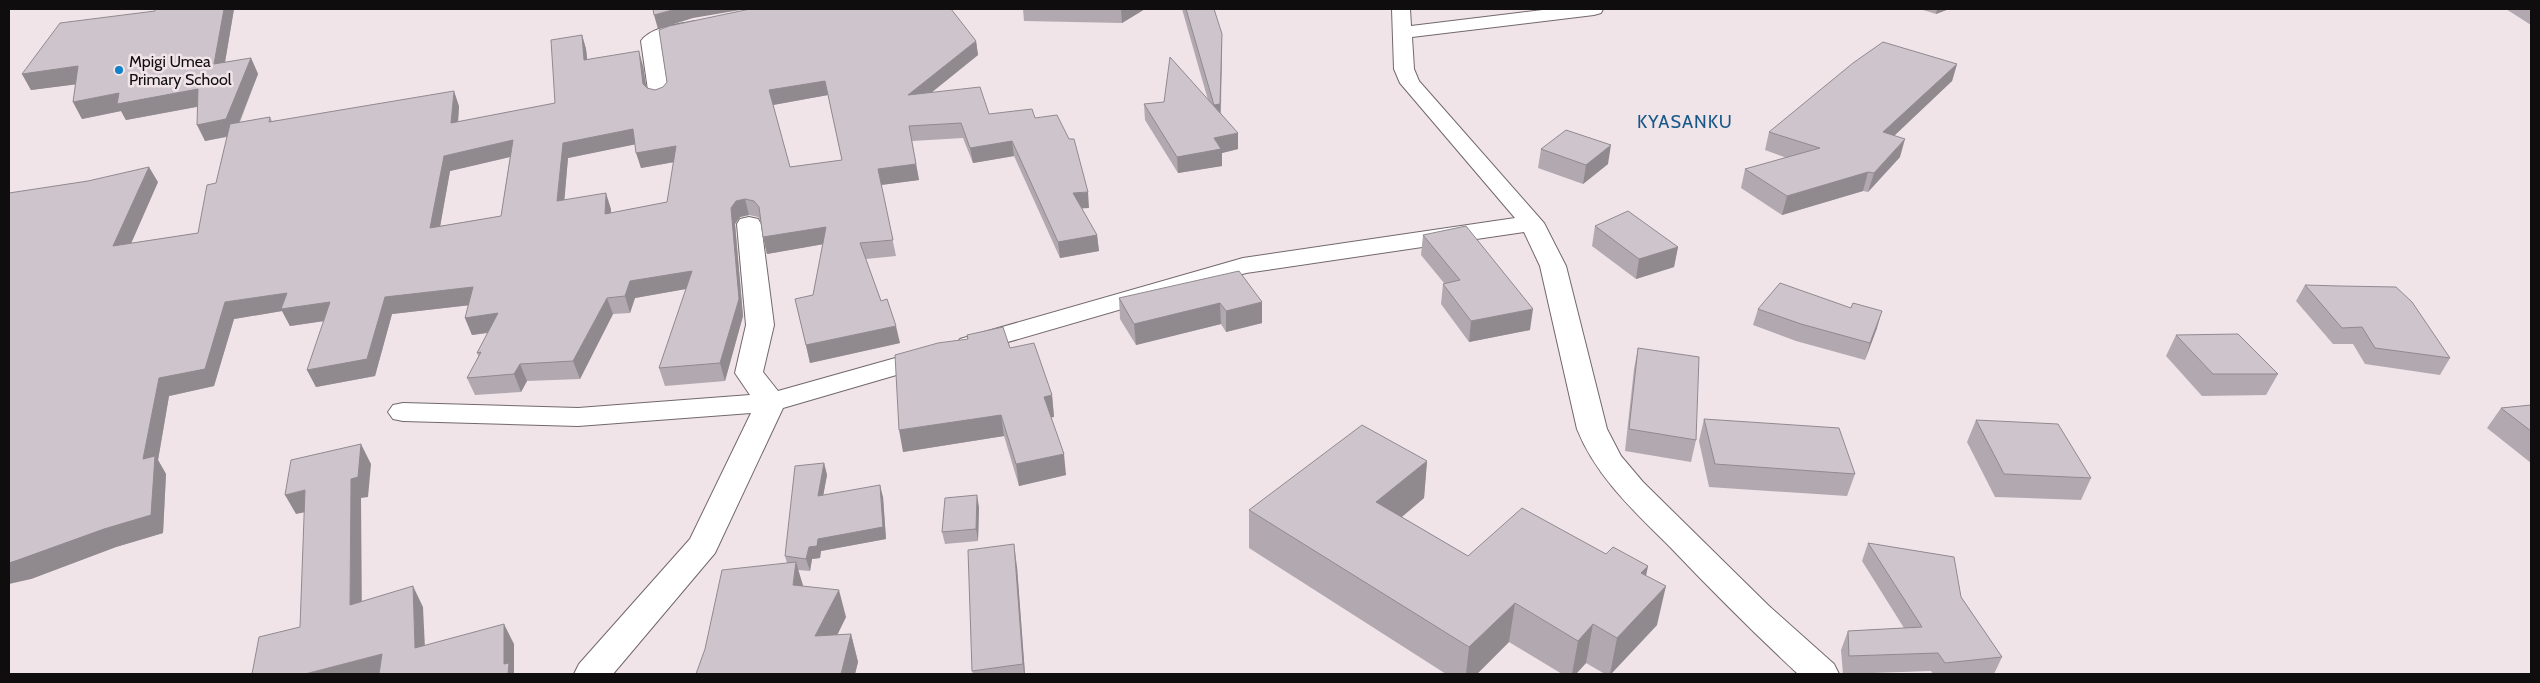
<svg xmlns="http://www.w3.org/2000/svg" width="2540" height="683" viewBox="0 0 2540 683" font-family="Cabin,sans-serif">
<rect width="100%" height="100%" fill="#f0e4e9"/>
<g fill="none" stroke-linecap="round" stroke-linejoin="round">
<g stroke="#72686c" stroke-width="2">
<g id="minor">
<path d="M 1392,9 L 1410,9 L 1411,26 L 1551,9 L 1603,9 L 1601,13 L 1594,15 L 1412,37 L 1414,69 L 1419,81 L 1544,223 L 1566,266 L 1607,429 L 1621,456 L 1643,482 L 1769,606 L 1834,664 L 1839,674 L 1798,674 C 1754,633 1712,591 1671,548 C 1635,512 1596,477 1577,429 L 1540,266 L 1524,232 L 1246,273 L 970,353 L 960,351 L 956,345 L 960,339 L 1243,258 L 1515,218 L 1400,83 L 1394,69 Z"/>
<path d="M 695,21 L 702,23 L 705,27 L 702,31 L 672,38 L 661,43 L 669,97 L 666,101 L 659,103 L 652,101 L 649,97 L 641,41 C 652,26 678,25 695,21 Z"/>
<polygon points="749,217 758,219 761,224 774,325 763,372 778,391 931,348 941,350 945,356 941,362 783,408 715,553 613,674 574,674 579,664 690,539 751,413 578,426 403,421 393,419 388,412 393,405 403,403 578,408 750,395 735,373 746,325 737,224 740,219"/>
</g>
</g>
<use href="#minor" fill="#fff" fill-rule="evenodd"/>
</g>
<g fill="#b1a9af" fill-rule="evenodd">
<path d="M 155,9 L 234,9 L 225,62 L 251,58 L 258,74 L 240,122 L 270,117 L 272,121 L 459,106 L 458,122 L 555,103 L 582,35 L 586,49 L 587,59 L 643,66 L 646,86 L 647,88 L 655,90 L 976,41 L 978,55 L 932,92 L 989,114 L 1035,118 L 1089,208 L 1081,208 L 1097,235 L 1099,251 L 1060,258 L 1014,156 L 973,163 L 963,138 L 912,141 L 919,180 L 881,185 L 896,256 L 866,259 L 881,301 L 900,343 L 810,363 L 795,299 L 813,295 L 823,244 L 767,254 L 763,237 L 760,220 L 758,217 L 749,215 L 740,217 L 735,224 L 743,316 L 725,381 L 665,386 L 659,368 L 686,289 L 635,298 L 630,313 L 613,314 L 580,379 L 527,381 L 521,392 L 475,395 L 467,378 L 479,357 L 477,353 L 488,333 L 472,335 L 465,318 L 469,305 L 392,314 L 375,376 L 316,387 L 307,370 L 324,321 L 290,326 L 282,311 L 234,319 L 214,386 L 169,396 L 158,460 L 166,474 L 163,533 L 116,547 L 31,579 L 9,193 L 158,182 L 131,243 L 198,233 L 216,183 L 227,137 L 205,141 L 197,107 L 126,120 L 121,111 L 82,119 L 73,102 L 76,84 L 31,90 L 22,74 L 155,11 ZM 828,95 L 842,160 L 790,167 L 773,105 ZM 635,144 L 641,168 L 674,162 L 667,202 L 611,213 L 611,209 L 564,200 L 568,158 ZM 510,157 L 501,216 L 440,226 L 450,171 Z"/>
<polygon points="1023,9 1145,9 1122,23 1024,21"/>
<polygon points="1182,9 1214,9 1222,49 1221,113 1238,149 1222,153 1222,166 1178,173 1145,120 1144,104 1208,100"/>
<polygon points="1920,9 1949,9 1936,14"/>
<polygon points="2506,9 2531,9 2531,25"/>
<polygon points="1957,64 1952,81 1894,136 1900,157 1868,192 1863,191 1782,215 1741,188 1745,169 1787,158 1765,150 1769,132"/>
<polygon points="1541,149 1608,164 1583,184 1538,168"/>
<polygon points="1595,226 1678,247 1674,267 1636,279 1592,246"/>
<polygon points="1423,235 1530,330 1469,342 1441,304 1443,284 1444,283 1421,255"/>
<polygon points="2305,285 2450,358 2440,375 2365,364 2353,344 2333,344 2296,301"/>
<polygon points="1119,298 1262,302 1262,323 1226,332 1221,324 1136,345 1120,319"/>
<polygon points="1758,309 1877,328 1865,360 1796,341 1753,325"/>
<polygon points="967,335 1010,348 1052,395 1054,417 1051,417 1066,475 1019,486 1004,436 903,452 967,339"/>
<polygon points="2176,335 2278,374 2266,395 2202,396 2166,356"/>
<polygon points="1638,348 1696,440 1691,462 1625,451 1634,369"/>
<polygon points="2531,405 2531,463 2487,428 2501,408"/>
<polygon points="1704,419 1855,474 1847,496 1709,487 1699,441"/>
<polygon points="1976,420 2091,478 2081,500 1995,497 1967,442"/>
<polygon points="1427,461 1424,498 1402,517 1468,556 1606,554 1648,566 1646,575 1657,625 1611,674 1605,674 1586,663 1576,674 1562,674 1509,642 1477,674 1446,674 1249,548 1249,510"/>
<polygon points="824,463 827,475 823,495 883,497 886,539 821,551 820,558 812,559 810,571 798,570 803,586 846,617 837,635 851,634 858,662 855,674 787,563 785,556"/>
<polygon points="979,507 978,541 945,544 942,532"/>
<polygon points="1868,543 1961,597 2002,657 1994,674 1933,674 1931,671 1843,674 1841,650 1848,631 1904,628 1862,561"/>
<polygon points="1017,567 1025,674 973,674 972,671"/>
</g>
<g fill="#908a8f">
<polygon points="224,9 234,9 222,80 214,64"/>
<polygon points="676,9 746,9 693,18 658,29 654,15"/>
<polygon points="1121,9 1145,9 1122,23"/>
<polygon points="1937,9 1949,9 1936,14"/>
<polygon points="1222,34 1222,49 1220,120 1214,121 1214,105"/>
<polygon points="582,35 586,49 589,74 584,60"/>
<polygon points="976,41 978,55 911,109 908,95"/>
<polygon points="639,51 643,66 648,98 643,84"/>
<polygon points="251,58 258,74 234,135 205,141 197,125"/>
<polygon points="1957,64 1952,81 1878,151 1883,132"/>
<polygon points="78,66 87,83 31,90 22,74"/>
<polygon points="825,81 828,95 773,105 769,90"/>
<polygon points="198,89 206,105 126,120 121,111 82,119 73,102 119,93"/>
<polygon points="454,91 459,106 457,138 451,123"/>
<polygon points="633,129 637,144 568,158 563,217 557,201 563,143"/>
<polygon points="1238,133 1238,149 1222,153 1222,166 1178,173 1177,157 1214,138"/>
<polygon points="1905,139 1900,157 1868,192 1874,173"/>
<polygon points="513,140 518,155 450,171 437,244 430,228 444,156"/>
<polygon points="1012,141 1014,156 973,163 970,148"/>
<polygon points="1611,145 1608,164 1583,184 1586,165"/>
<polygon points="676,146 680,161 641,168 636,153"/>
<polygon points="916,164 919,180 881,185 878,169"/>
<polygon points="149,167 158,182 123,262 113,246"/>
<polygon points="1868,172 1863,191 1782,215 1787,196"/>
<polygon points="1088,192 1089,208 1074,209 1073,193"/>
<polygon points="606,193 611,209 610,230 605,214"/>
<polygon points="745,199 749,215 740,217 735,224 743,316 725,381 720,363 731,208 736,201"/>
<polygon points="826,227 830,243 767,254 763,237"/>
<polygon points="1097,235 1099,251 1060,258 1058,242"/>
<polygon points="1678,247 1674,267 1636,279 1639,259"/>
<polygon points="692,271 697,287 635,298 630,313 625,296 630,281"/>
<polygon points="473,287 480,304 392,314 375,376 316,387 307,370 385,297"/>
<polygon points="287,293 330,302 338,319 290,326 282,311 234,319 214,386 169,396 158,460 166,474 163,533 116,547 31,579 9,584 9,563 143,459 159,378 225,302"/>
<polygon points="607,298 613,314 580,379 573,361"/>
<polygon points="1262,302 1262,323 1226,332 1226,311"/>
<polygon points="1220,303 1221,324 1136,345 1134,324"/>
<polygon points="1533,309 1530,330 1469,342 1471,321"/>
<polygon points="1882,311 1877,328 1865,360 1870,343"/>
<polygon points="498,313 505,330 472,335 465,318"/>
<polygon points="896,326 900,343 810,363 806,345"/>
<polygon points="520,364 527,381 521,392 514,374"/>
<polygon points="1052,395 1054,417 1047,418 1044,397"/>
<polygon points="1001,415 1004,436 903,452 899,430"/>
<polygon points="361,444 371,464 368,497 361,498 362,625 350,605 351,479"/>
<polygon points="1064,454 1066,475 1019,486 1016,464"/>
<polygon points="1427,461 1424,498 1374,540 1376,502"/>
<polygon points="824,463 827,475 821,508 818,496"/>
<polygon points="880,485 883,497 886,539 821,551 820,558 812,559 810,571 806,559 809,547"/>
<polygon points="305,490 316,510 296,514 285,495"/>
<polygon points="977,495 979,507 978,541 976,529"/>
<polygon points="1014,544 1017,567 1025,674 1024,674 1023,664"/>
<polygon points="796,562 804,589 793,585"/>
<polygon points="1648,566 1640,604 1641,573"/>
<polygon points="413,586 423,607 426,669 415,648"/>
<polygon points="1666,586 1657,625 1611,674 1610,674 1617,638"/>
<polygon points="839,590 846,617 823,664 815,636"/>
<polygon points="1515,603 1509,642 1477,674 1466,674 1469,647"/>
<polygon points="504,624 514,644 514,674 508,674 504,664"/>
<polygon points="1593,624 1586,663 1576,674 1572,674 1578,641"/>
<polygon points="851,634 858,662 855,674 841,674"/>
<polygon points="382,654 393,674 305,674"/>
</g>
<g fill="#cec5cc" stroke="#908a8f" fill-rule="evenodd">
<polygon points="155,9 224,9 214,64 251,58 226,119 197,125 198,89 117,104 119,93 73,102 78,66 22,74 60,23 155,11"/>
<polygon points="653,9 676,9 654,15"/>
<path d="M 750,9 L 951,9 L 976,41 L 908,95 L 980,87 L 989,114 L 1032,109 L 1035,118 L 1057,115 L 1069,139 L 1074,139 L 1088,192 L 1073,193 L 1097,235 L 1058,242 L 1012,141 L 970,148 L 961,123 L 909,126 L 916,164 L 878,169 L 893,240 L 860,243 L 881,301 L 887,299 L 896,326 L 806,345 L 795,299 L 813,295 L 826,227 L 763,237 L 759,207 L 754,201 L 745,199 L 736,201 L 731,208 L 739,299 L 720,363 L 659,368 L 692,271 L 630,281 L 625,296 L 607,298 L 573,361 L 520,364 L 514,374 L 467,378 L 481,352 L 477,353 L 498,313 L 465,318 L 473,287 L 385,297 L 367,359 L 307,370 L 330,302 L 281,309 L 287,293 L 225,302 L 205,369 L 159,378 L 143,459 L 155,456 L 151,515 L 104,529 L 18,560 L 9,563 L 9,193 L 88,181 L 149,167 L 113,246 L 198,233 L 207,185 L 216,183 L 230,124 L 270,117 L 269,122 L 454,91 L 451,123 L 555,103 L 551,40 L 582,35 L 584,60 L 639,51 L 643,84 L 647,88 L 655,90 L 663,87 L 667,82 L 659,30 L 669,26 ZM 825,81 L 842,160 L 790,167 L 769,90 ZM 633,129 L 636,153 L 676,146 L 667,202 L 605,214 L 606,193 L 557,201 L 563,143 ZM 513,140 L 501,216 L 430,228 L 444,156 Z"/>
<polygon points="1186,9 1214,9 1222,34 1220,104 1214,105"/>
<polygon points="1883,42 1957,64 1883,132 1905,139 1874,173 1868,172 1787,196 1745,169 1820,148 1769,132 1853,63"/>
<polygon points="1170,57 1238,133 1214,138 1221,149 1177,157 1144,104 1164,102"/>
<polygon points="1566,130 1611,145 1586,165 1541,149"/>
<polygon points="1628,211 1678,247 1639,259 1595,226"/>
<polygon points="1466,226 1533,309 1471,321 1443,284 1460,280 1423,235"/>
<polygon points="1239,271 1262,302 1226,311 1220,303 1134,324 1119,298"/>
<polygon points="1780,283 1851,308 1853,303 1882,311 1870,343 1801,324 1758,309"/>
<polygon points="2305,285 2340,286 2396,287 2412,302 2450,358 2375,348 2362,327 2342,328"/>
<polygon points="1003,327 1010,348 1034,343 1052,395 1044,397 1064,454 1016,464 1001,415 899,430 895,355 938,343 968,339 967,335"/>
<polygon points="2238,334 2278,374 2213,374 2176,335"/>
<polygon points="1638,348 1699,357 1696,440 1629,429"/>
<polygon points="2531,405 2531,431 2501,408"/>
<polygon points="1704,419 1839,428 1855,474 1715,464"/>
<polygon points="1976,420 2058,424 2091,478 2004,474"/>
<polygon points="1362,425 1427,461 1376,502 1468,556 1522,508 1606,554 1613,547 1648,566 1641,573 1666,586 1617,638 1593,624 1578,641 1515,603 1469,647 1249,510"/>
<polygon points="361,444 358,477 351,479 350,605 413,586 415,648 504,624 504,664 509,663 508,674 379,674 382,654 305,674 252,674 259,637 300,627 305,490 285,495 291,460"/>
<polygon points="824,463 818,496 880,485 883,527 818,539 817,546 809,547 806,559 785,556 795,466"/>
<polygon points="977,495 976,529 942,532 945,498"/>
<polygon points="1868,543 1954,557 1961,597 2002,657 1945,663 1938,653 1849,656 1848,631 1922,627"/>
<polygon points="1014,544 1023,664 972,671 968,550"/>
<polygon points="796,562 793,585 839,590 815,636 851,634 841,674 696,674 705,649 722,570"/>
</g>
<circle fill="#0f82cb" stroke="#f0e4e9" stroke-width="2" cx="119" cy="70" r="5"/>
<g text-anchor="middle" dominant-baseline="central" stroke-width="5" stroke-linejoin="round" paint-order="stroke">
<g font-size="16" fill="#100d0e" stroke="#f0e4e9" text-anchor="start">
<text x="129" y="61">Mpigi Umea<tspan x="129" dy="18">Primary School</tspan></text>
</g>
<g font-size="18" letter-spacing="1" fill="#175887" stroke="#f0e4e9">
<text x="1685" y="122">KYASANKU</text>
</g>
</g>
<rect width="2540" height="683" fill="none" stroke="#100d0e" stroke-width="20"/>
</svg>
